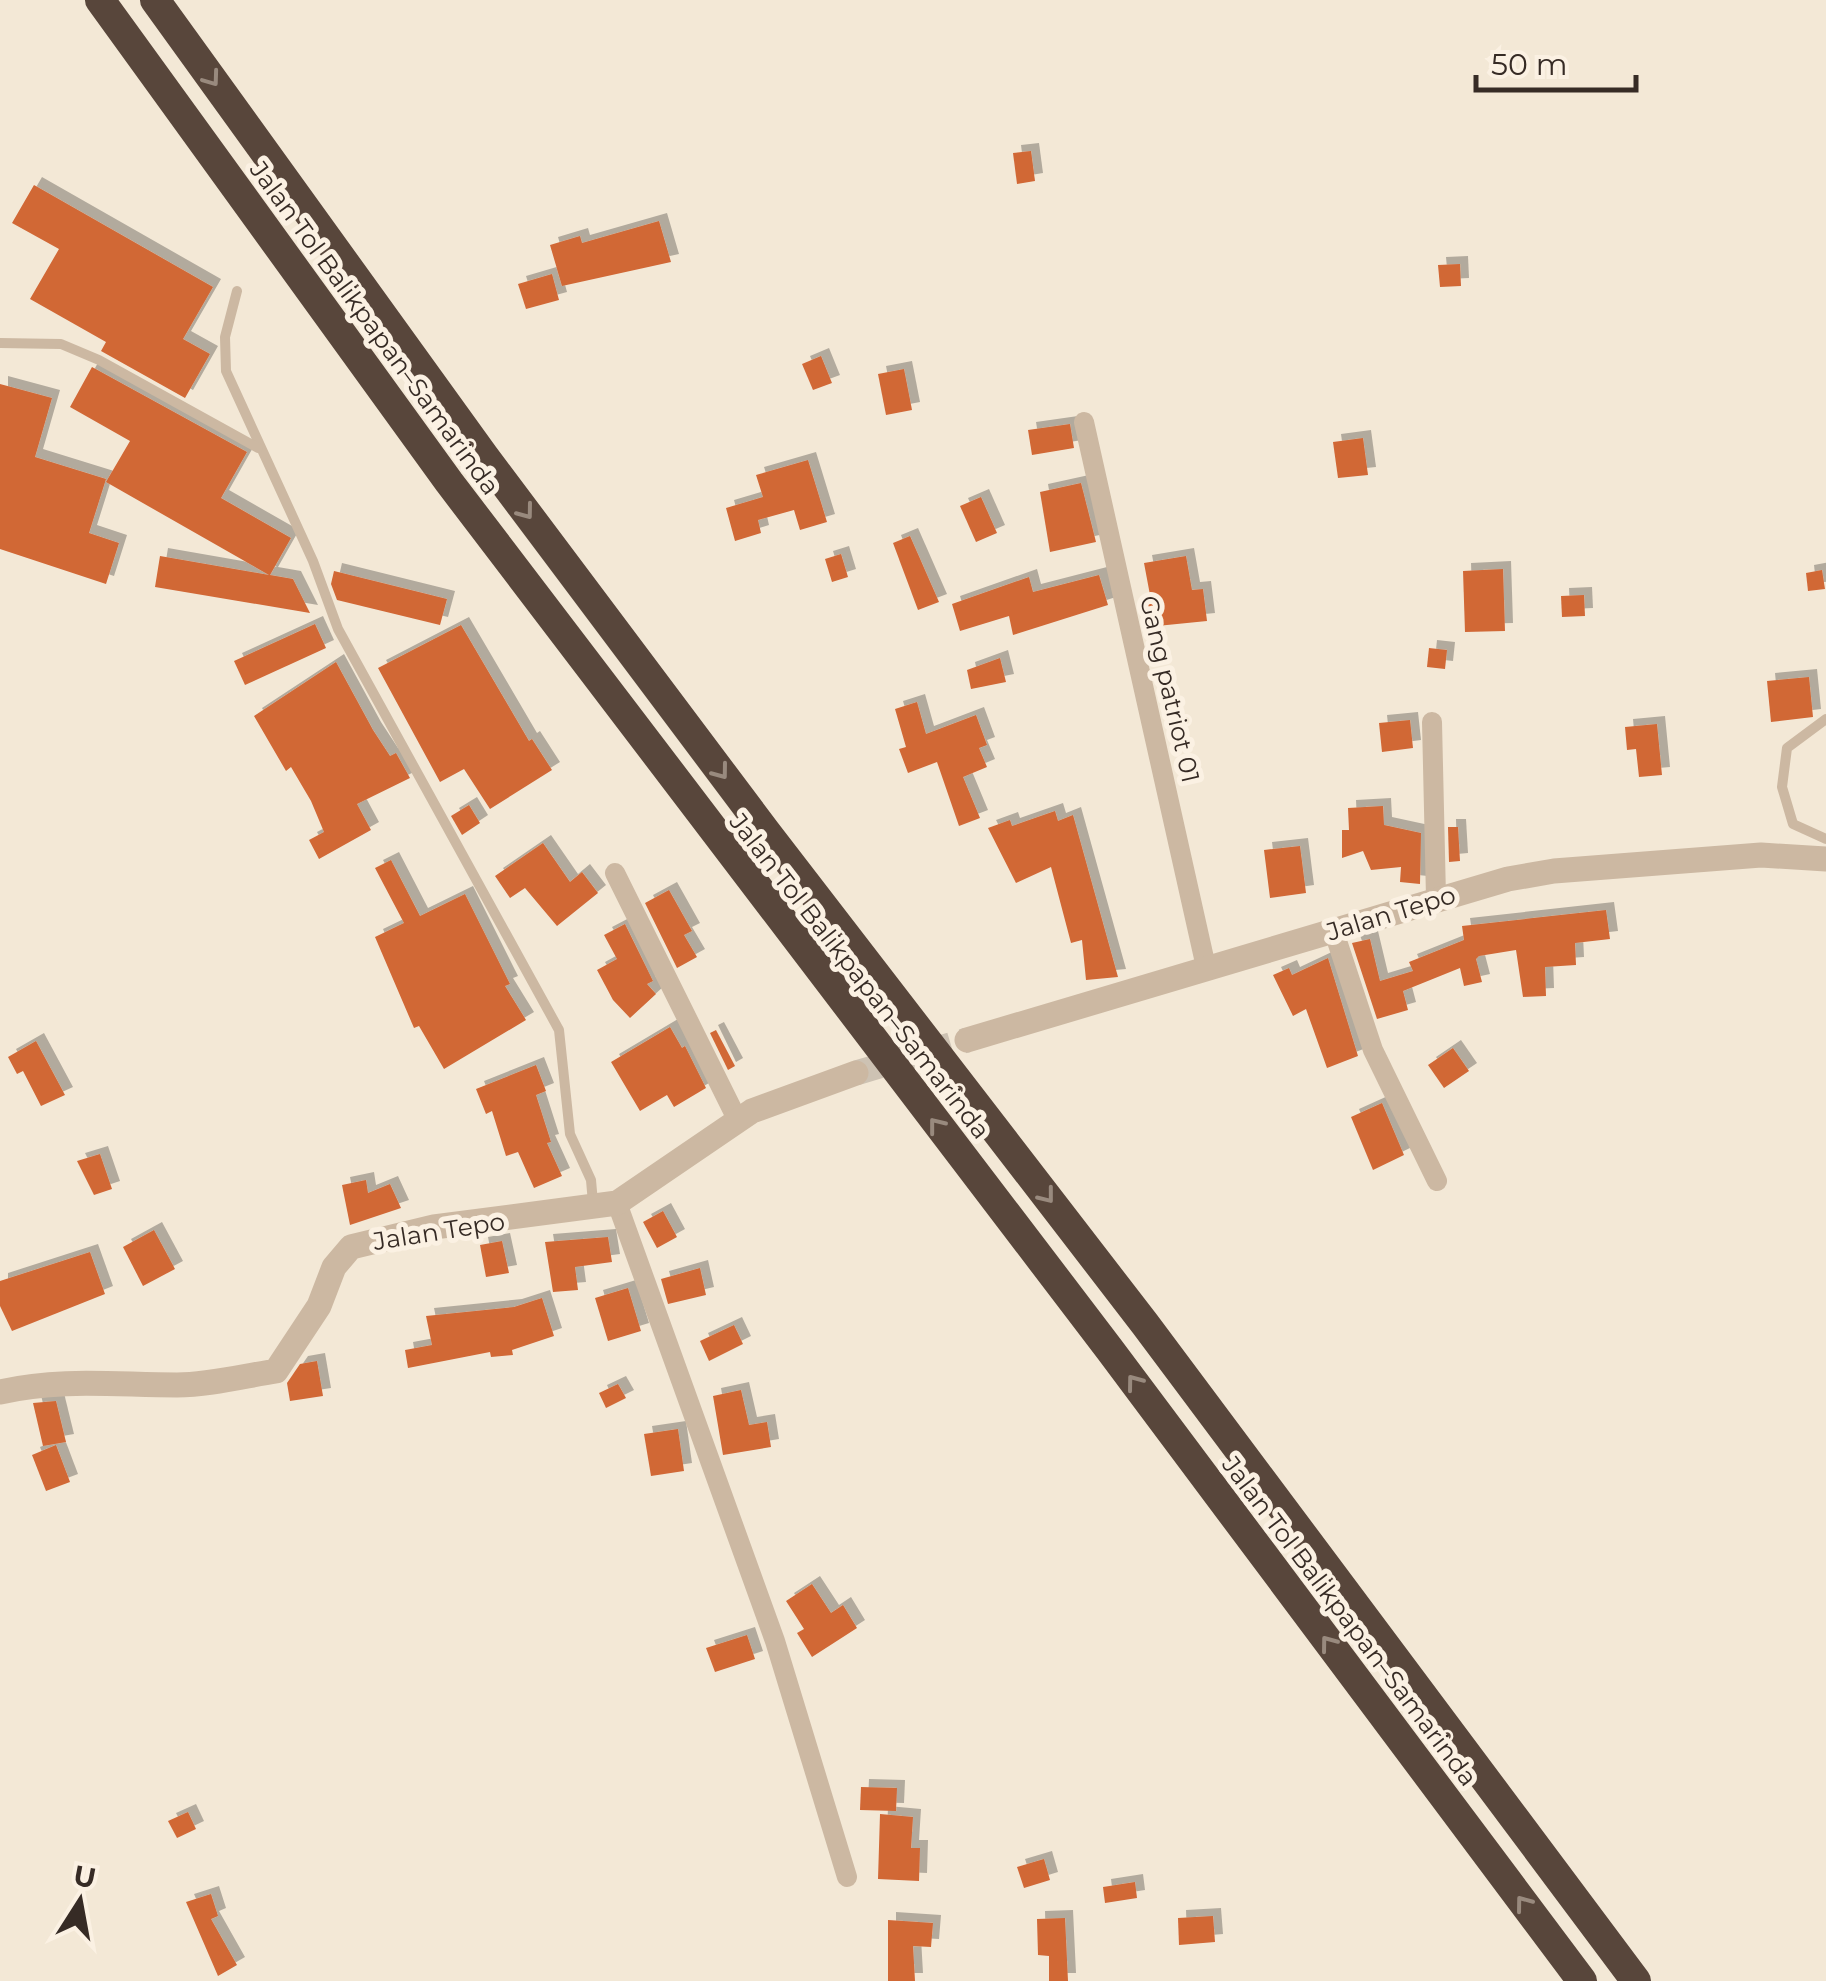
<svg xmlns="http://www.w3.org/2000/svg" width="1826" height="1981" viewBox="0 0 1826 1981" font-family="Montserrat,sans-serif">
<defs>
<filter id="shadow"><feDropShadow dx="8" dy="-8" stdDeviation="0" flood-color="#0004"/></filter>
</defs>
<rect width="100%" height="100%" fill="#f3e8d6"/>
<g fill="#d16736" filter="url(#shadow)">
<polygon points="1031,151 1035,181 1017,184 1013,153"/>
<polygon points="34,185 213,287 183,339 210,354 185,398 101,351 106,342 30,299 59,249 12,223"/>
<polygon points="659,221 671,262 562,286 550,245 580,236 582,243"/>
<polygon points="1460,264 1461,286 1440,287 1438,265"/>
<polygon points="552,274 559,300 526,309 518,284"/>
<polygon points="821,356 832,383 813,390 802,364"/>
<polygon points="92,367 247,452 221,498 291,538 270,575 293,579 310,613 155,587 160,556 269,575 106,482 130,441 70,407"/>
<polygon points="904,369 912,410 886,415 878,374"/>
<polygon points="0,384 52,398 35,457 106,479 89,533 119,543 106,584 0,549"/>
<polygon points="1070,424 1074,448 1032,455 1028,430"/>
<polygon points="1363,438 1368,475 1338,478 1333,442"/>
<polygon points="808,460 827,522 800,530 794,510 758,520 761,533 735,541 726,508 763,497 756,475"/>
<polygon points="1081,483 1096,542 1050,552 1040,492"/>
<polygon points="981,497 997,533 976,542 960,506"/>
<polygon points="910,536 939,602 918,610 893,543"/>
<polygon points="841,554 848,577 832,582 825,559"/>
<polygon points="1186,556 1192,590 1203,589 1207,621 1147,627 1143,595 1150,595 1144,563"/>
<polygon points="1503,569 1505,631 1465,632 1463,571"/>
<polygon points="1822,570 1825,589 1808,591 1806,573"/>
<polygon points="334,571 447,599 440,625 337,600 331,584"/>
<polygon points="1099,575 1108,605 1013,635 1009,616 960,631 952,604 1029,577 1033,592"/>
<polygon points="1584,595 1585,616 1562,617 1561,596"/>
<polygon points="315,624 326,648 245,685 234,661"/>
<polygon points="461,625 529,741 532,739 552,770 490,809 464,769 440,782 378,668"/>
<polygon points="1429,648 1447,650 1445,669 1427,667"/>
<polygon points="1000,658 1006,682 971,689 967,670"/>
<polygon points="336,662 373,730 390,756 396,753 410,778 357,804 371,830 319,859 309,840 324,832 311,801 291,767 286,771 254,716"/>
<polygon points="1809,677 1813,717 1771,722 1767,681"/>
<polygon points="917,702 926,734 976,715 987,745 979,748 987,767 963,777 980,818 959,826 937,762 908,773 899,749 906,747 895,709"/>
<polygon points="1410,720 1413,748 1382,752 1379,723"/>
<polygon points="1657,724 1662,775 1639,777 1636,749 1627,750 1625,727"/>
<polygon points="469,805 480,823 462,835 451,816"/>
<polygon points="1383,806 1384,825 1421,833 1420,884 1400,882 1401,867 1371,870 1363,851 1342,858 1342,830 1349,830 1348,808"/>
<polygon points="1055,811 1058,821 1073,815 1118,977 1086,980 1082,940 1071,943 1051,867 1016,883 988,828 1010,820 1012,826"/>
<polygon points="1448,827 1458,827 1460,861 1449,862"/>
<polygon points="543,843 570,882 582,872 598,893 557,926 525,888 510,898 495,876"/>
<polygon points="1300,846 1306,893 1270,898 1264,850"/>
<polygon points="391,860 420,916 465,894 510,984 505,986 526,1020 444,1069 419,1026 414,1028 375,937 404,923 375,868"/>
<polygon points="669,890 692,931 684,935 697,957 677,968 645,903"/>
<polygon points="1606,910 1610,939 1575,943 1576,965 1545,967 1546,996 1523,997 1516,950 1479,956 1476,959 1482,982 1464,986 1460,968 1403,991 1408,1010 1377,1019 1352,943 1370,939 1380,981 1413,971 1409,962 1464,940 1462,926"/>
<polygon points="625,924 653,981 647,984 656,994 630,1018 613,1000 597,970 617,959 604,935"/>
<polygon points="1328,958 1358,1056 1327,1068 1306,1009 1293,1016 1273,975 1289,968 1292,975"/>
<polygon points="670,1027 682,1048 685,1046 706,1088 674,1107 667,1095 640,1111 611,1062"/>
<polygon points="716,1030 735,1066 728,1070 710,1033"/>
<polygon points="36,1041 65,1095 41,1106 23,1071 17,1074 8,1057"/>
<polygon points="1453,1048 1469,1071 1444,1088 1428,1065"/>
<polygon points="536,1065 546,1091 536,1095 551,1142 547,1143 562,1176 534,1188 518,1152 506,1156 492,1111 486,1114 476,1089"/>
<polygon points="1382,1103 1404,1155 1373,1170 1351,1117"/>
<polygon points="100,1154 112,1189 94,1195 77,1161"/>
<polygon points="366,1180 368,1193 390,1184 401,1208 350,1225 342,1185"/>
<polygon points="663,1211 677,1237 657,1248 643,1222"/>
<polygon points="154,1230 175,1269 143,1286 123,1247"/>
<polygon points="608,1237 612,1262 575,1267 578,1290 553,1292 545,1242"/>
<polygon points="502,1241 509,1273 486,1277 480,1245"/>
<polygon points="90,1252 105,1294 12,1331 0,1306 0,1281"/>
<polygon points="700,1268 706,1295 668,1304 661,1279"/>
<polygon points="628,1288 641,1331 608,1341 595,1298"/>
<polygon points="542,1298 554,1336 512,1350 513,1355 491,1357 490,1352 408,1368 405,1350 432,1345 426,1316 514,1307"/>
<polygon points="734,1325 743,1344 709,1361 700,1341"/>
<polygon points="317,1361 323,1396 290,1401 287,1383 300,1364"/>
<polygon points="618,1384 626,1398 606,1408 599,1393"/>
<polygon points="741,1390 749,1425 767,1422 771,1447 723,1455 713,1396"/>
<polygon points="56,1401 66,1442 43,1446 33,1403"/>
<polygon points="678,1429 684,1471 651,1476 644,1434"/>
<polygon points="56,1445 70,1482 46,1491 32,1455"/>
<polygon points="812,1584 831,1613 843,1605 857,1628 812,1657 797,1633 804,1629 786,1601"/>
<polygon points="747,1635 755,1659 715,1672 706,1648"/>
<polygon points="861,1787 897,1788 896,1811 860,1810"/>
<polygon points="188,1812 196,1829 177,1838 168,1821"/>
<polygon points="880,1814 913,1817 911,1848 920,1848 919,1881 878,1879"/>
<polygon points="1044,1859 1050,1880 1024,1888 1017,1867"/>
<polygon points="1135,1882 1137,1898 1105,1903 1103,1887"/>
<polygon points="211,1894 218,1916 211,1919 237,1965 218,1976 186,1902"/>
<polygon points="1213,1916 1215,1942 1179,1945 1178,1918"/>
<polygon points="1065,1918 1068,1981 1049,1981 1049,1956 1038,1955 1037,1919"/>
<polygon points="888,1920 933,1923 931,1947 913,1946 915,1981 888,1981"/>
</g>
<g fill="none" stroke-linecap="round" stroke-linejoin="round">
<polyline stroke="#cdc2b3" stroke-width="25" stroke-dasharray="25 12" stroke-linecap="butt" points="856,1073 967,1040"/>
<g stroke="#ccb8a2" stroke-width="10">
<polyline points="237,291 225,337 226,371 313,561 338,629 559,1030 570,1134 591,1180 593,1203"/>
<polyline points="0,343 61,344 99,360 258,448"/>
<polyline points="1826,719 1787,748 1782,787 1793,824 1826,839"/>
</g>
<g stroke="#ccb8a2" stroke-width="20">
<polyline points="1084,422 1206,967"/>
<polyline points="1432,722 1436,897"/>
<polyline points="615,873 737,1119"/>
<polyline points="1334,932 1373,1050 1437,1181"/>
<polyline points="617,1203 775,1641 847,1877"/>
</g>
<g stroke="#ccb8a2" stroke-width="25">
<polyline points="967,1040 1508,879 1554,871 1761,855 1826,859"/>
<path d="M 0,1392 C 60,1378 116,1385 177,1385 C 209,1385 244,1376 276,1371 L 319,1306 L 334,1267 L 351,1247 L 434,1227 L 617,1203 L 752,1111 L 856,1073"/>
</g>
<g stroke="#58463b" stroke-width="30">
<polyline points="100,0 449,482 1110,1350 1582,1981"/>
<polyline points="155,0 484,456 766,832 1145,1324 1636,1981"/>
</g>
</g>
<defs><path id="oneway-chevron" d="M-2-3.5L2.5 0L-2 3.5" fill="none" stroke-width="1.6" stroke-linecap="round" stroke-linejoin="round" transform="scale(2.5)"/></defs>
<g stroke="#998a7e">
<use href="#oneway-chevron" transform="translate(212 79) rotate(54)"/>
<use href="#oneway-chevron" transform="translate(526 512) rotate(53)"/>
<use href="#oneway-chevron" transform="translate(721 772) rotate(53)"/>
<use href="#oneway-chevron" transform="translate(936 1125) rotate(-128)"/>
<use href="#oneway-chevron" transform="translate(1047 1196) rotate(52)"/>
<use href="#oneway-chevron" transform="translate(1134 1382) rotate(-127)"/>
<use href="#oneway-chevron" transform="translate(1328 1643) rotate(-127)"/>
<use href="#oneway-chevron" transform="translate(1523 1903) rotate(-127)"/>
</g>
<g text-anchor="middle" dominant-baseline="central" stroke-width="10" stroke-linejoin="round" paint-order="stroke">
<g font-size="25" fill="#362b25" stroke="#fbf1e3">
<text transform="translate(375 328) rotate(54)">Jalan Tol Balikpapan–Samarinda</text>
<text transform="translate(1170 689) rotate(77)">Gang patriot 01</text>
<text transform="translate(1391 913) rotate(-17)">Jalan Tepo</text>
<text transform="translate(860 976) rotate(52)">Jalan Tol Balikpapan–Samarinda</text>
<text transform="translate(439 1231) rotate(-9)">Jalan Tepo</text>
<text transform="translate(1350 1621) rotate(53)">Jalan Tol Balikpapan–Samarinda</text>
</g>
</g>
<g transform="translate(80 1901) rotate(11)" stroke="#fbf1e3" stroke-width="8" paint-order="stroke">
<path d="M0-8L18 38L0 25L-18 38Z" fill="#362b25"/>
<text y="-15" font-size="28" font-weight="bold" text-anchor="middle" fill="#362b25">U</text>
</g>
<path d="M1476 75v15h160v-15" fill="none" stroke="#362b25" stroke-width="5"/>
<text x="1491" y="75" font-size="30" fill="#362b25" stroke="#fbf1e3" stroke-width="8" paint-order="stroke">50 m</text>
</svg>
